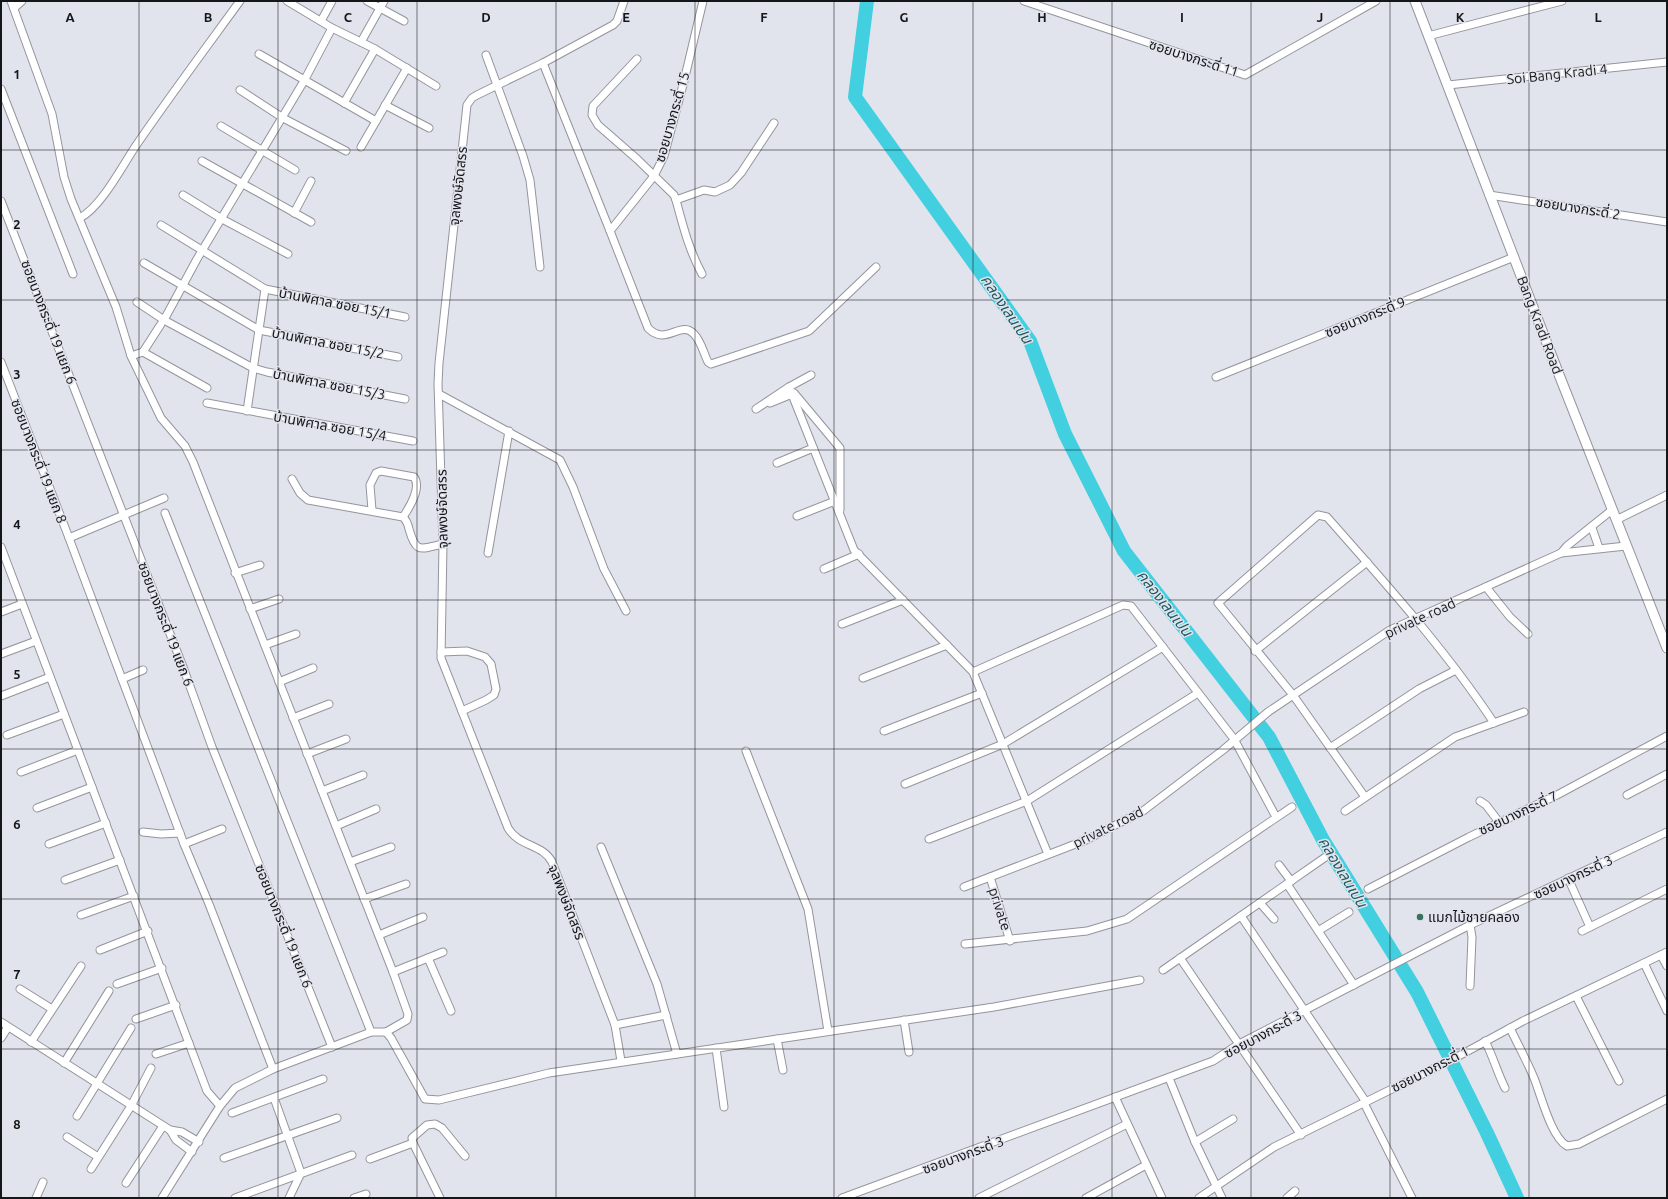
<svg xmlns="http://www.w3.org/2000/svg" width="1668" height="1199" viewBox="0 0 1668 1199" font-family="Ubuntu,'Noto Sans Thai',sans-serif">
<rect width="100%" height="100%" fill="#e1e4ec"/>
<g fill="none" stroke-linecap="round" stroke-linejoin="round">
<polyline stroke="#42d0e1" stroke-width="14" points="867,1 855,97 1030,341 1065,434 1124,551 1269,737 1323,840 1417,992 1487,1133 1517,1198"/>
<g stroke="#93959d" stroke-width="9">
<g id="minor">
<polyline points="11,1 52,114 64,177 71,199 116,307 131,356 161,418 185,446 193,462 393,972 408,1014 407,1020 386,1032 371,1032 273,1069 235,1088 220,1106 162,1198"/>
<polyline points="287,1 332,28 375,49 436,86"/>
<polyline points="367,1 404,21"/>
<polyline points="1024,1 1245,75 1376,1"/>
<polyline points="14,8 22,1"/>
<polyline points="321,21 332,1"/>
<polyline points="1428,36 1562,1"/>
<polyline points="361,42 384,1"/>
<polyline points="259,54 376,121"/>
<polyline points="486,55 523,156 530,180 540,267"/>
<path d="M 637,59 L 593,106 L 592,115 L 598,125 L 637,159 L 674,195 L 676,200 C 683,226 689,250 702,274"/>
<polyline points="543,63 610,231 654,176 664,156 684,81 703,1"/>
<polyline points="1448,85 1667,62"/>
<polyline points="1,89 73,274"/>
<polyline points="240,90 283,118 346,151"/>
<polyline points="344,103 375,49"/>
<polyline points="385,105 429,128"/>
<polyline points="221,126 295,170"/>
<polyline points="361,147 407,68"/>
<polyline points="202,161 311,222"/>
<polyline points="183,195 222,219 288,254"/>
<polyline points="1489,195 1667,222"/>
<polyline points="676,200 704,190 715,192 730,185 741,173 774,123"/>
<polyline points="1,201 183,667 212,747 332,1047"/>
<polyline points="294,213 311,181"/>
<path d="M 80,218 C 102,206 122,166 137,144 C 170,96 205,49 240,1"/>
<polyline points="161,225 265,289 405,317"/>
<path d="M 610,231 L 648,328 C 666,347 681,319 694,334 C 701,341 704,354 708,362 L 711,364 L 809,331 L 876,267"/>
<polyline points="144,263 259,330 398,357"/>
<polyline points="137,302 164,320 253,368 267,372 405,399"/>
<polyline points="164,320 197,259 304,81 332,28"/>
<polyline points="143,352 207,388"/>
<polyline points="131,356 143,352 161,324"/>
<polyline points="1,362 69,538 184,844 209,904 273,1069"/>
<polyline points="1216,377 1514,257"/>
<polyline points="789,387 854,550 973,672 1048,854"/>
<polyline points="794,393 840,448 840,510"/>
<polyline points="439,394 560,460 573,487 604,569 626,611"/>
<polyline points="207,403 413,441"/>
<polyline points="770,403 792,394"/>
<polyline points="756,409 789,387 811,375"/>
<polyline points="247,411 265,289"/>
<polyline points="777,463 813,448"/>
<path d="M 292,479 L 300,493 L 308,500 L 403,517 C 407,521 408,524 409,529 C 416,554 420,549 443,544"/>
<path d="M 372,510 L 370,485 L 376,473 L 381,471 L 414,477 C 422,488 409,508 403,517"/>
<polyline points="165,513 371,1032"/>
<polyline points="797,516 835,501"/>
<polyline points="1616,520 1667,495"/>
<polyline points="1592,528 1599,548"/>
<polyline points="69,538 164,498"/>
<polyline points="1,547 207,1091 220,1106"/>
<polyline points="488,553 509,431"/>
<polyline points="1561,553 1567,546 1612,510"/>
<polyline points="824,569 859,554"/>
<polyline points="235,573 260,565"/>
<polyline points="1486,587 1510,617 1528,634"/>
<polyline points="250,609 279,599"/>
<polyline points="1,612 22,604"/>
<polyline points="842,624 903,600"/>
<polyline points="265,645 296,634"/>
<polyline points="1255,651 1367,562"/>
<polyline points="441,652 467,651 485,657 491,664 496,689 494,695 486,700 462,711"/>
<polyline points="1,654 36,641"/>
<polyline points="973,672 1123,605 1131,606 1234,739 1276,817"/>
<polyline points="863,678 947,645"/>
<polyline points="122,679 143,670"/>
<polyline points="279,682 313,668"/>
<polyline points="1,696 50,677"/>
<polyline points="293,718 329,704"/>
<polyline points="884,731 982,693"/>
<polyline points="7,735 64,714"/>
<polyline points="1330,748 1419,689 1456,670"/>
<polyline points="746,751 808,909 828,1031"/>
<polyline points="307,754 346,739"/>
<polyline points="21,772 78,750"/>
<polyline points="905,784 1003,744 1163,647"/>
<polyline points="322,791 363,775"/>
<polyline points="1627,795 1667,774"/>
<path d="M 1365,797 L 1293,695 L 1218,603 L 1318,515 L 1327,517 C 1386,584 1445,649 1494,723"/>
<polyline points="1480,801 1486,805 1499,822"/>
<polyline points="37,808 92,787"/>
<polyline points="1345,811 1455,737 1524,712"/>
<polyline points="336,826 376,809"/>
<polyline points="143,832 161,834 180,833"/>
<polyline points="929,839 1027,801 1198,693"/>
<polyline points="49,844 106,823"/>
<polyline points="184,844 222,829"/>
<polyline points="601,847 657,984 677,1054"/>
<polyline points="350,862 391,847"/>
<polyline points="1279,865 1291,881"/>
<polyline points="990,877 1010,941"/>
<polyline points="1568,878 1590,927 1667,889"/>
<polyline points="65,880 120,860"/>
<polyline points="1287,884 1354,985"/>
<polyline points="964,887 1086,840 1143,811 1223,750 1268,712 1390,630 1561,553 1626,546"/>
<polyline points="1368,889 1469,837 1557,795 1667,736"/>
<polyline points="364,899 406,884"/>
<polyline points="1260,903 1274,919"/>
<polyline points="81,915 134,896"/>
<polyline points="1241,916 1366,1102"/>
<polyline points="1470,925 1472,937 1470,986"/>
<polyline points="1318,931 1349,912"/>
<polyline points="1582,931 1590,927"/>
<polyline points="379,935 423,917"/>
<polyline points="965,944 1087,931 1127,919 1292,807"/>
<polyline points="100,950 148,931"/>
<polyline points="1661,955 1667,966"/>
<polyline points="428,958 451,1011"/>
<polyline points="1180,958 1301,1135"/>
<polyline points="1644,963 1667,1011"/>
<polyline points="1163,970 1327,856"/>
<polyline points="393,972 443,952"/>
<polyline points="117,984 162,968"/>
<polyline points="20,989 52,1009"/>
<polyline points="1576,996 1619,1081"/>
<polyline points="136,1019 176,1005"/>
<polyline points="904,1020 909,1052"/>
<polyline points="1,1022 170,1130 176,1140 192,1152"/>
<polyline points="615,1025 666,1015"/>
<path d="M 1510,1028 C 1518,1045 1527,1061 1534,1078 C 1541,1095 1551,1137 1567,1146 L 1579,1144 L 1667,1099"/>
<polyline points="386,1032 391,1038 425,1099 439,1100 549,1073 994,1007 1140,980"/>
<polyline points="1,1038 8,1027"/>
<polyline points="777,1039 783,1070"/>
<path d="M 1485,1041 C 1493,1056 1497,1072 1505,1088"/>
<polyline points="31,1042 81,966"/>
<polyline points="716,1048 724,1107"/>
<polyline points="156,1054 189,1043"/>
<path d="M 621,1061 L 615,1025 L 552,862 C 543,844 519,847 508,828 L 441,658 L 443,544 L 438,384 L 439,363 L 467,105 L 472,98 L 477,95 L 543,63 L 613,25 L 617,21 L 624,1"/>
<polyline points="64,1063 109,991"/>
<polyline points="1169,1078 1195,1142 1222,1198"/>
<polyline points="1115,1097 1162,1198"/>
<polyline points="274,1098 301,1173 289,1198"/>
<polyline points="1364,1103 1412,1198"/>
<polyline points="232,1113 323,1079"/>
<polyline points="77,1116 131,1028"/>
<polyline points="170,1130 182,1132 199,1142"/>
<polyline points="67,1137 98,1157"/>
<polyline points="1195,1142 1233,1119"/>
<polyline points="224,1158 337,1118"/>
<polyline points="370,1159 413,1143"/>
<polyline points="91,1169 131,1106 151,1068"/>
<polyline points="126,1183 163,1126"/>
<polyline points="36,1198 43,1182"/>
<polyline points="235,1198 352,1155"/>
<polyline points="354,1198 366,1194"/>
<polyline points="440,1198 413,1143 412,1138 427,1125 435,1124 442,1128 465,1156"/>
<polyline points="842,1198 1213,1061 1239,1044 1470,925 1667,832"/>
<polyline points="979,1198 1127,1124"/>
<polyline points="1086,1198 1146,1165"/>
<polyline points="1199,1198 1274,1147 1455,1058 1523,1021 1667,952"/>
<polyline points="1287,1198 1295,1191"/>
</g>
</g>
<g stroke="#93959d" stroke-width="11">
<polyline id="tertiary" points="1415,1 1558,372 1667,648"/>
</g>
<use href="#minor" stroke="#fff" stroke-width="7"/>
<use href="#tertiary" stroke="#fff" stroke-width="9"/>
</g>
<path fill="none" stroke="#151619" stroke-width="1" stroke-opacity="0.55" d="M 139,1 L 139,1198M 278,1 L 278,1198M 417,1 L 417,1198M 556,1 L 556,1198M 695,1 L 695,1198M 834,1 L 834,1198M 973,1 L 973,1198M 1112,1 L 1112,1198M 1251,1 L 1251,1198M 1390,1 L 1390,1198M 1529,1 L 1529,1198M 1,150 L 1667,150M 1,300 L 1667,300M 1,450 L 1667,450M 1,600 L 1667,600M 1,749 L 1667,749M 1,899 L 1667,899M 1,1049 L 1667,1049"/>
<circle fill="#37725c" stroke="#e1e4ec" stroke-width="1.5" cx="1420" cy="917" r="4"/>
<g text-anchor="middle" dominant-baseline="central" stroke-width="3" stroke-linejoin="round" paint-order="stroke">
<g font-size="14" fill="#151619" stroke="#e1e4ec">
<text transform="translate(1194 58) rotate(18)">ซอยบางกระดี่ 11</text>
<text transform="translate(1557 74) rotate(-6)">Soi Bang Kradi 4</text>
<text transform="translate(672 117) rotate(-74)">ซอยบางกระดี่ 15</text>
<text transform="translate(458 186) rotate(-84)">จุลพงษ์จัดสรร</text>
<text transform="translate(1578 208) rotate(9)">ซอยบางกระดี่ 2</text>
<text transform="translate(335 303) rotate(11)">บ้านพิศาล ซอย 15/1</text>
<text transform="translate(1365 317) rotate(-22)">ซอยบางกระดี่ 9</text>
<text transform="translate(49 322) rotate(69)">ซอยบางกระดี่ 19 แยก 6</text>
<text transform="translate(1540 325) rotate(69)">Bang Kradi Road</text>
<text transform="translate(328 343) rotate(11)">บ้านพิศาล ซอย 15/2</text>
<text transform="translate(329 384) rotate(11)">บ้านพิศาล ซอย 15/3</text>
<text transform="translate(330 426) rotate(10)">บ้านพิศาล ซอย 15/4</text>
<text transform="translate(39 461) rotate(69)">ซอยบางกระดี่ 19 แยก 8</text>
<text transform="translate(442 509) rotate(-91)">จุลพงษ์จัดสรร</text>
<text transform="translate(1420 618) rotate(-25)">private road</text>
<text transform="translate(166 624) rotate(69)">ซอยบางกระดี่ 19 แยก 6</text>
<text transform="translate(1518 813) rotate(-25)">ซอยบางกระดี่ 7</text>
<text transform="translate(1108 827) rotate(-26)">private road</text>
<text transform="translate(1573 877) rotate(-25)">ซอยบางกระดี่ 3</text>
<text transform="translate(567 902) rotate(69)">จุลพงษ์จัดสรร</text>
<text transform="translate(1000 909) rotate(72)">private</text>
<text transform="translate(284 926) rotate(68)">ซอยบางกระดี่ 19 แยก 6</text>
<text transform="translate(1263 1034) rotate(-28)">ซอยบางกระดี่ 3</text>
<text transform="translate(1430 1069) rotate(-27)">ซอยบางกระดี่ 1</text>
<text transform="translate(963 1155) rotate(-20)">ซอยบางกระดี่ 3</text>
</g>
<g font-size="14" fill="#151619" stroke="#e1e4ec" text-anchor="start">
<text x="1428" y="917">แมกไม้ชายคลอง</text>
</g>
<g font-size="15" font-style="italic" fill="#1e585f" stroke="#e1e4ec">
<text transform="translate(1007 309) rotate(56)">คลองเลนเปน</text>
<text transform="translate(1165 603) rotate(52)">คลองเลนเปน</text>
<text transform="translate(1343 872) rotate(59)">คลองเลนเปน</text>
</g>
</g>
<g font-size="13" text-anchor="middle" font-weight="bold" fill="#151619" stroke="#e1e4ec" stroke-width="3" stroke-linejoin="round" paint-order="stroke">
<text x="70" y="22">A</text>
<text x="208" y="22">B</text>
<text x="348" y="22">C</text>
<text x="486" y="22">D</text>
<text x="626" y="22">E</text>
<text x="764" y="22">F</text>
<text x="904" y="22">G</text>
<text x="1042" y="22">H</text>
<text x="1182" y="22">I</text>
<text x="1320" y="22">J</text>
<text x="1460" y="22">K</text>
<text x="1598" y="22">L</text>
<text x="17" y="79">1</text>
<text x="17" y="229">2</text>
<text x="17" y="379">3</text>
<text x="17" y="529">4</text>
<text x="17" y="679">5</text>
<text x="17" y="829">6</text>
<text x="17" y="979">7</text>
<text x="17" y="1129">8</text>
</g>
<rect width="1668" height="1199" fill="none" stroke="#151619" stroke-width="4"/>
</svg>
